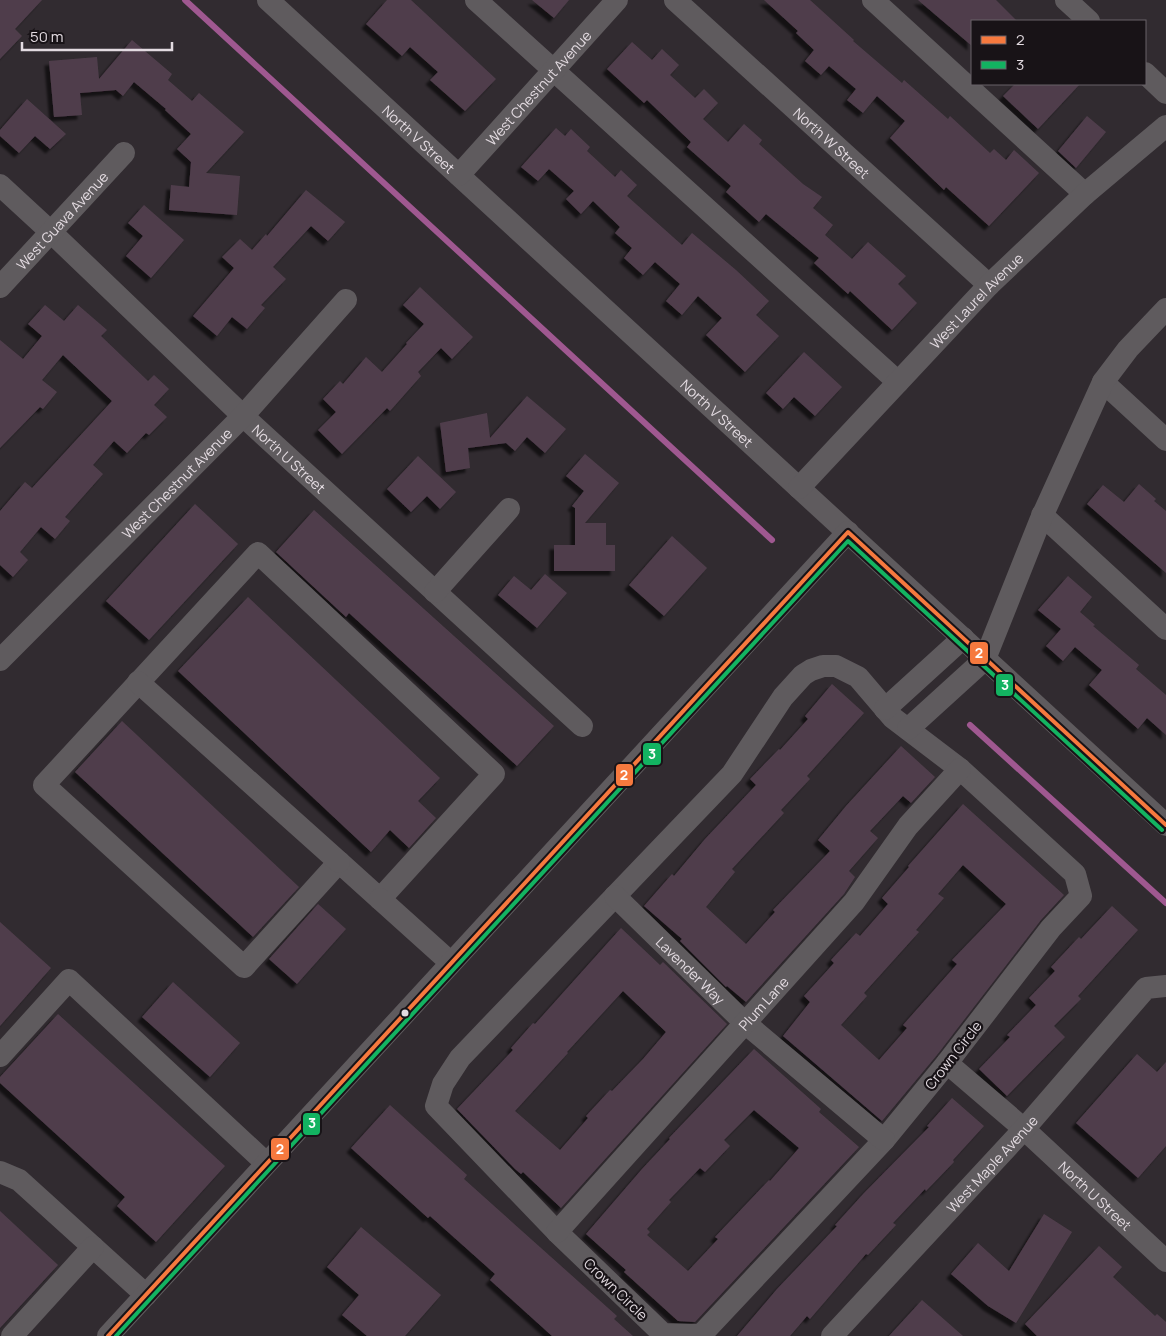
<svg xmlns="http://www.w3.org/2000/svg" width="1166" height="1336" viewBox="0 0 1166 1336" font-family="Manrope,sans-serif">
<defs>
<filter id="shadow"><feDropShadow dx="-4.5" dy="4.5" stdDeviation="1" flood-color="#0009"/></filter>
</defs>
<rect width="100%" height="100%" fill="#312b30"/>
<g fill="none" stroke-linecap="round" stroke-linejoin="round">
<g stroke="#9f5890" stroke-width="6">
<polyline points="185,0 772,540"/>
<polyline points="970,725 1166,903"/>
</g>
</g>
<g fill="#503e4c" fill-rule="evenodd" filter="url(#shadow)">
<polygon points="0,0 42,0 15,29 22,36 0,59"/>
<polygon points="387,0 411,0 496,79 465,111 430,80 438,72 410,47 402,56 366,24"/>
<polygon points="532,0 569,0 554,18"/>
<polygon points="764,0 810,0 854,40 853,41 902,83 904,80 948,119 950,116 990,153 994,149 1006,160 1014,150 1039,173 989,226 946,187 944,190 890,138 905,121 877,96 863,113 847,100 856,89 829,66 821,75 805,61 814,50 796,33 798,31"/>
<polygon points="918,0 996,0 1017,21 972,21 972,46"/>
<polygon points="132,40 172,74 168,80 192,101 199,93 244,132 206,173 240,176 237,215 169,210 171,185 189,187 191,162 177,149 191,134 165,110 166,109 134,82 123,96 116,90 80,93 82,115 54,117 49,61 97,57 99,79"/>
<polygon points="632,42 652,60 662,49 679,65 670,75 695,98 704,89 718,103 703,119 728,142 744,124 762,140 759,144 803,184 822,197 813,208 833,225 825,235 852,259 868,242 906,276 898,284 917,303 892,330 850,291 848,294 814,263 819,258 766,214 759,222 726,192 731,186 687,147 691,142 647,100 644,103 607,69"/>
<polygon points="1015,84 1080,84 1038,129 1003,96"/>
<polygon points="27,99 66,134 50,149 35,136 19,153 0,136 0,130"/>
<polygon points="1087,116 1106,132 1076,168 1058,151"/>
<polygon points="556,128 565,136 571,129 590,147 587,151 615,177 621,170 637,185 627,196 682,245 692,233 736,270 769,301 756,315 779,336 745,372 706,335 722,318 698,296 682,315 666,301 680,284 655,262 643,275 624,258 632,248 615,233 620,227 593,201 581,214 566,199 574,191 549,169 538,181 521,167"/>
<polygon points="306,190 345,222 328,241 311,226 273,267 286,279 261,305 265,308 247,329 232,317 217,336 193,316 234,268 222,257 240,239 252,250 266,234 267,236"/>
<polygon points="144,205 184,240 151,278 126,256 143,236 128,223"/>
<polygon points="420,287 473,337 452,359 441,348 418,372 421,376 390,411 387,408 342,454 318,430 336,412 323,399 340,381 343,384 366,357 382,372 407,344 406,343 424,324 403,305"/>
<polygon points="45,305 64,321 78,305 107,330 101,336 148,381 154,375 169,389 154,405 167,417 149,435 146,433 127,453 114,441 93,465 103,474 65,517 70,521 55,539 41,527 20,552 28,560 13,577 0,565 0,511 25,482 32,488 112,401 63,355 42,380 57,392 43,409 40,407 0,448 0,340 23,359 42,336 28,324"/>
<polygon points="804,352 842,387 815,416 794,397 783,409 766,393"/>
<polygon points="527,396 566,429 545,453 527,437 515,451 506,443 468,448 470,468 446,472 440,423 487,413 490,438"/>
<polygon points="585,454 619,483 585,523 606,523 606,545 615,545 615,571 554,571 554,545 575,545 575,508 572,506 584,491 566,476"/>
<polygon points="418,456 456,492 440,509 427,496 411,512 387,489"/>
<polygon points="1139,484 1156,499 1154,501 1166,511 1166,573 1087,504 1103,485 1124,502"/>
<polygon points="195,504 238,544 149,640 106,601"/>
<polygon points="314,510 554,726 517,766 349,613 346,617 276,552"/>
<polygon points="672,536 707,568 664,616 629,585"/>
<polygon points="545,574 567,593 537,628 498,595 514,576 531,590"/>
<polygon points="1068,576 1092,597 1080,612 1095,625 1093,626 1139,665 1136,669 1166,695 1166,735 1147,718 1138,729 1089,685 1102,670 1075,647 1063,661 1046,646 1061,629 1038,610"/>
<polygon points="248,597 440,778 418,801 436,818 409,848 390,830 371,852 178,671"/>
<polygon points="832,684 864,713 807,776 810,779 781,810 784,813 732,869 735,872 706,907 746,944 775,912 773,910 830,851 818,840 846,806 901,746 935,777 911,803 903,796 870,831 878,838 849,871 855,877 844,894 746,1002 727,986 726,987 680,941 682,939 644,906 672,874 674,876 705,839 756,785 750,779 779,749 780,750 808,719 805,716"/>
<polygon points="122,721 299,887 253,937 75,772"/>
<path d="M 963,804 L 1064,895 L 1041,920 L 937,1055 L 882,1121 L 783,1036 L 810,1002 L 804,996 L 834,963 L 831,960 L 856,933 L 860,936 L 888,904 L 882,898 L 909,867 L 908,866 ZM 963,865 L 1006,904 L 952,960 L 957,964 L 903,1025 L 907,1028 L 879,1060 L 841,1025 L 867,996 L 864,993 L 919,932 L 916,930 L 944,898 L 938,894 Z"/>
<polygon points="318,904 346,929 297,984 269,959"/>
<polygon points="1112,906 1138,930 1078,996 1081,999 1054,1026 1065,1037 1007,1096 979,1069 1010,1037 1007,1035 1036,1005 1029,998 1055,971 1051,967 1079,937 1081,939"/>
<polygon points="0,922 51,968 0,1026"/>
<path d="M 621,928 L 660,965 L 663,962 L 727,1024 L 561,1208 L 523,1172 L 521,1174 L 515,1169 L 457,1109 L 513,1050 L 511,1048 L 533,1023 L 535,1024 ZM 623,991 L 666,1032 L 643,1059 L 612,1091 L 610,1090 L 586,1116 L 588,1118 L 560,1150 L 515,1111 L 568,1053 L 567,1052 Z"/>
<polygon points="173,982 240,1043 210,1077 142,1017"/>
<polygon points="58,1014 225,1166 156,1242 117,1206 125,1197 0,1083 0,1077"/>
<path d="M 754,1049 L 821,1109 L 819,1112 L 859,1147 L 695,1322 L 678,1321 L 624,1272 L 626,1270 L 586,1234 L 642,1169 L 670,1139 L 669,1138 ZM 754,1110 L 799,1148 L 770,1181 L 769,1180 L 715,1237 L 718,1239 L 688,1271 L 647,1235 L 650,1232 L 647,1229 L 671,1202 L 669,1200 L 700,1168 L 705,1172 L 730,1146 L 724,1140 Z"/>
<polygon points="1137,1054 1157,1072 1166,1062 1166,1146 1138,1178 1076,1123"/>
<polygon points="952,1098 984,1126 953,1160 954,1162 926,1191 925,1189 893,1223 896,1225 868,1255 866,1254 810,1319 807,1316 790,1336 737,1336 777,1289 837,1226 835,1225 864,1193 929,1127 927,1126"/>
<polygon points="390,1105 467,1175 464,1179 617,1316 614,1319 633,1336 552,1336 490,1280 495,1274 430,1216 428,1218 351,1148"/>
<polygon points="0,1211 58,1265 0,1328"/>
<polygon points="1044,1214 1072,1232 1016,1323 988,1306 951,1274 978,1243 1009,1271"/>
<polygon points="361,1227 441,1295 405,1336 367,1336 342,1315 359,1295 327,1267"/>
<polygon points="1099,1246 1122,1267 1113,1277 1155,1316 1157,1314 1166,1322 1166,1336 1037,1336 1025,1324"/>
<polygon points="922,1300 963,1336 889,1336"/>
</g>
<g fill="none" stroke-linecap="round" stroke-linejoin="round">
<g stroke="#5f5b5e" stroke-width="22">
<path id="s1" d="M 268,0 L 1166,825"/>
<polyline points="476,0 898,382"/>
<path id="s2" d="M 675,0 L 989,285"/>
<polyline points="873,0 1085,194"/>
<polyline points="1066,0 1089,21"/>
<polyline points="1145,73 1166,93"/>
<path id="s3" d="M 459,175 L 617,0"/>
<path id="s4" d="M 0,185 L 52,233 L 243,416 L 582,726"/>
<path id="s5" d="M 0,287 L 124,153"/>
<polyline points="1103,382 1166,440"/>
<path id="s6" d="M 799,488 L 989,285 L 1085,194 L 1166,126"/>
<polyline points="1042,515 1166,629"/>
<polygon points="258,553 494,774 380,899 339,862 244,967 44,785"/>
<polyline points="435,592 509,509"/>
<path id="s7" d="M 0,660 L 243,416 L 346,300"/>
<polygon points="823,666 836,666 858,677 893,718 960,769 1075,874 1081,896 1051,928 947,1063 884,1140 701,1335 663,1334 557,1232 436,1106 443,1084 460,1058 732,774 783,697 803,675 811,670"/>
<polyline points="138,682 339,862"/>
<polyline points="885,709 963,638"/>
<polyline points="908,729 985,659 1040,521 1103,382 1128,349 1166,309"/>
<path id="s8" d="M 615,896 L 745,1023 L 884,1140"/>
<polyline points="380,899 450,962"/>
<polyline points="0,1056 69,980 266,1163"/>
<path id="s9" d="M 947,1063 L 1024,1129 L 1166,1261"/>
<polyline points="0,1172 19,1180 146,1295"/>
<path id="s10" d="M 557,1232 L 854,902 L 908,826 L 960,769"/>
<polyline points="12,1336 93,1247"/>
<polyline points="108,1336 848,532"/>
<path id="s11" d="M 832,1336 L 1024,1129 L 1146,988 L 1166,986"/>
</g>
<g stroke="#181317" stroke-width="8">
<polyline id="bus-1" points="108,1336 848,532 1166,825"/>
</g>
<g stroke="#181317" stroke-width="8">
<polyline id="bus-2" points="116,1336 848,541 1162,830"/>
</g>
<use href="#bus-1" stroke="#f6793e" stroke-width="4"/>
<use href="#bus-2" stroke="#13b361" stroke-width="4"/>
</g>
<circle fill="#e3dbe1" stroke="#181317" stroke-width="2" cx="405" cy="1013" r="4.5"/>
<g text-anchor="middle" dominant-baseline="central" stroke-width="4.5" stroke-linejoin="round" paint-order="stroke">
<g font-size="14" fill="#e3dbe1" stroke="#181317">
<text stroke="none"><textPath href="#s3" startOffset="118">West Chestnut Avenue</textPath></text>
<text stroke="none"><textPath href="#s1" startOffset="205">North V Street</textPath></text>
<text stroke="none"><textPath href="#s2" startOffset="212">North W Street</textPath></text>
<text stroke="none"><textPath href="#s5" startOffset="91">West Guava Avenue</textPath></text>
<text stroke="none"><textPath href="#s6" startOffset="258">West Laurel Avenue</textPath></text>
<text stroke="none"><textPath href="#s1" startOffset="610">North V Street</textPath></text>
<text stroke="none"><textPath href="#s4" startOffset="398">North U Street</textPath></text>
<text stroke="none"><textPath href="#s7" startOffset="250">West Chestnut Avenue</textPath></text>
<text stroke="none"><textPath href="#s8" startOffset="106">Lavender Way</textPath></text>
<text stroke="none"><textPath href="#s10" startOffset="308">Plum Lane</textPath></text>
<text transform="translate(953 1055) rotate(-52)">Crown Circle</text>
<text stroke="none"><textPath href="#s11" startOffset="235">West Maple Avenue</textPath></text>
<text stroke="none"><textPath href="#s9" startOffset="199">North U Street</textPath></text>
<text transform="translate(616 1289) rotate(44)">Crown Circle</text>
</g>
</g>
<g stroke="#181317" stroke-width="2">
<rect x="969" y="641" width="20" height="24" rx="5" fill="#f6793e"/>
<rect x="995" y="673" width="19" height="24" rx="5" fill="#13b361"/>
<rect x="642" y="742" width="20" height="24" rx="5" fill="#13b361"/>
<rect x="615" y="763" width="19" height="24" rx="5" fill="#f6793e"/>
<rect x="302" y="1112" width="19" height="24" rx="5" fill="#13b361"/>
<rect x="270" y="1137" width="20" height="24" rx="5" fill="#f6793e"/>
</g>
<g font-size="14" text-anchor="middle" font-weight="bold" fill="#fff">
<text x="979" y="658">2</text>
<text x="1005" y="690">3</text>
<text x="652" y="759">3</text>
<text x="624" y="780">2</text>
<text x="312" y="1128">3</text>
<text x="280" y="1154">2</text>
</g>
<rect x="971" y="20" width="175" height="65" fill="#181317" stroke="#696368"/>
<rect x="981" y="36" width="25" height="8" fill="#f6793e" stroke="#696368"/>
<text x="1016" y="45" font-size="15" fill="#e3dbe1">2</text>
<rect x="981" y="61" width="25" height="8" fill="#13b361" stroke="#696368"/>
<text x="1016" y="70" font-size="15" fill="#e3dbe1">3</text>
<path d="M22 42v8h150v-8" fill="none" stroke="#e3dbe1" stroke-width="2.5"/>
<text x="30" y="42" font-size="15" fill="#e3dbe1" stroke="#181317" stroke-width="4" paint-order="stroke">50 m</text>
</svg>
